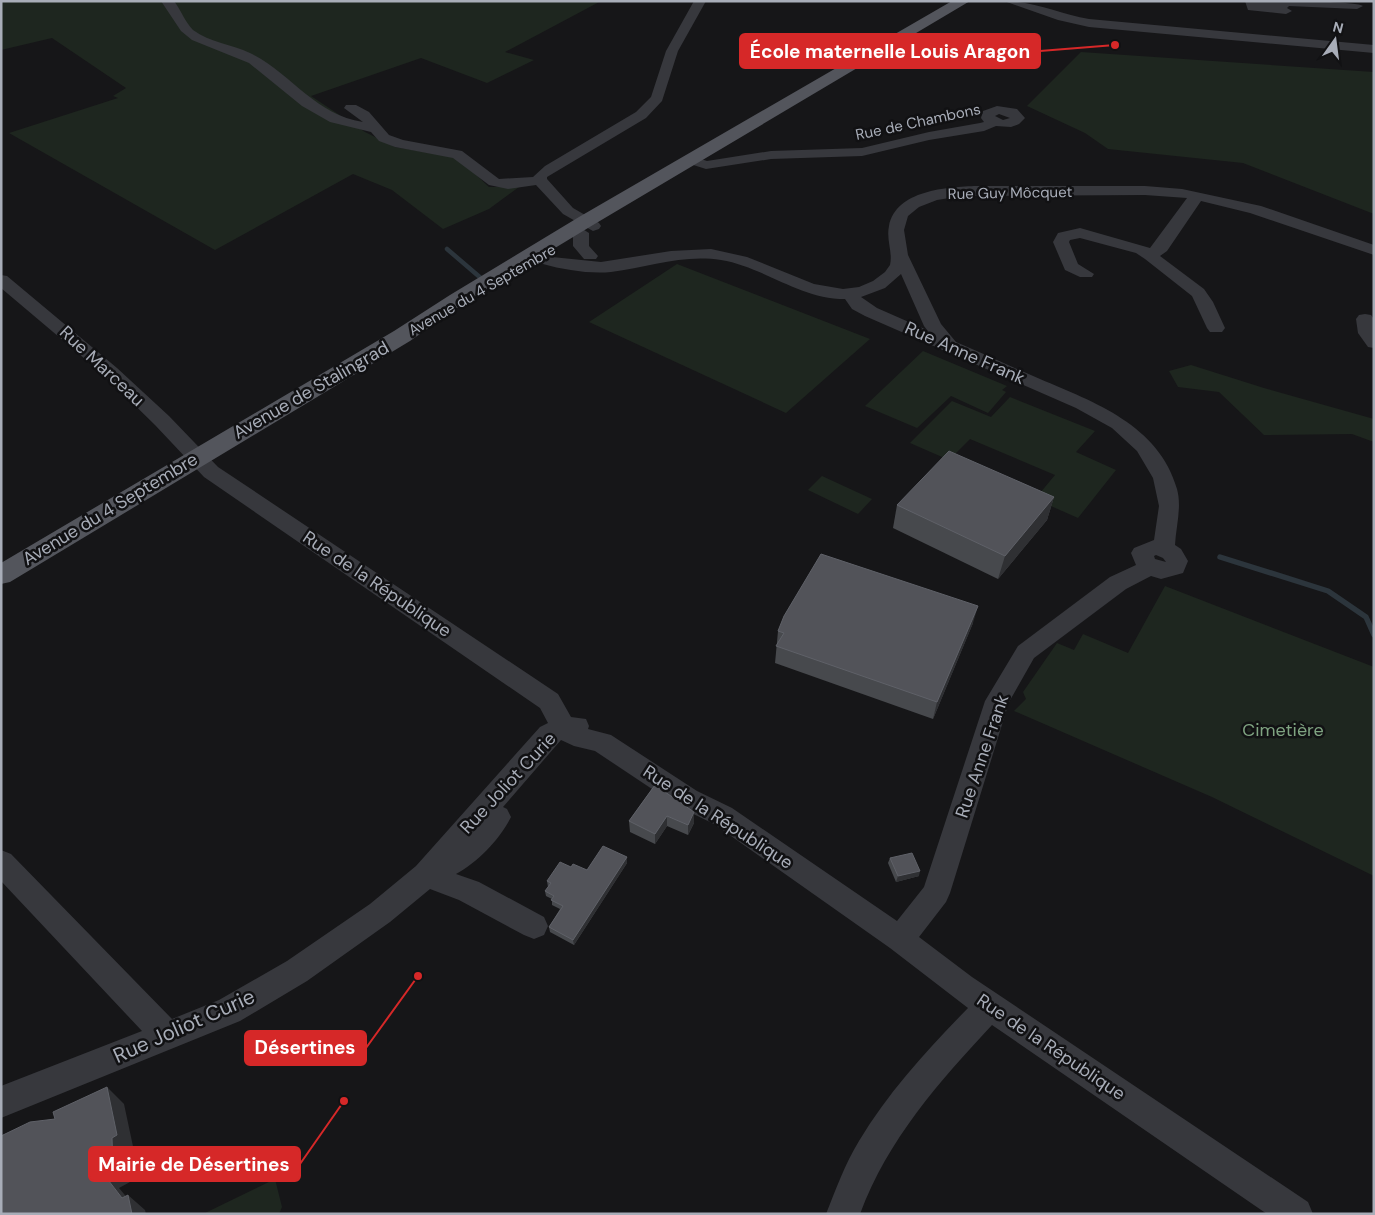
<svg xmlns="http://www.w3.org/2000/svg" width="1375" height="1215" viewBox="0 0 1375 1215" font-family="'DM Sans',sans-serif">
<rect width="100%" height="100%" fill="#161618"/>
<g fill="#1e261f">
<polygon points="1,1 601,1 505,52 534,60 487,83 421,58 311,96 365,132 395,147 458,158 489,187 519,187 489,209 443,229 392,190 353,174 215,250 9,133 118,98 113,96 126,88 52,38 1,50"/>
<polygon points="1081,52 1374,72 1374,214 1243,163 1108,149 1085,133 1027,106"/>
<polygon points="677,264 870,339 786,413 589,322"/>
<polygon points="923,351 1007,386 1002,390 1006,392 988,413 951,396 917,428 865,406"/>
<polygon points="1191,365 1264,388 1374,419 1374,442 1352,434 1264,435 1219,392 1178,387 1169,371"/>
<polygon points="1010,397 1095,431 1076,452 1116,470 1078,518 1035,499 1055,475 970,439 949,460 910,443 952,401 991,417"/>
<polygon points="822,476 872,499 858,514 808,490"/>
<polygon points="1165,586 1374,667 1374,876 1212,797 1014,711 1026,699 1023,692 1057,643 1074,650 1083,634 1128,653"/>
<polygon points="275,1179 282,1207 279,1214 203,1214"/>
</g>
<g fill="none" stroke-linecap="round" stroke-linejoin="round">
<polyline stroke="#2c353c" stroke-width="4.5" points="447,249 482,279"/>
<polyline stroke="#2c353c" stroke-width="5.5" points="1220,557 1328,591 1366,617 1374,635"/>
<g fill="#37383d" fill-rule="evenodd">
<path d="M 161,1 L 174,1 C 181,10 185,22 193,30 C 210,43 232,44 250,53 C 291,73 315,115 363,122 L 344,108 L 346,105 L 356,105 L 369,112 L 389,135 L 403,140 L 462,151 L 499,179 L 533,177 L 545,166 L 636,112 L 651,97 L 666,51 L 694,1 L 706,1 L 678,51 L 662,101 L 646,118 L 547,177 L 547,179 L 573,208 L 599,223 L 601,226 L 599,229 L 593,231 L 563,214 L 536,185 L 508,189 L 489,185 L 453,158 L 395,147 L 379,141 L 371,132 L 330,122 L 302,106 L 249,63 L 192,40 L 181,31 Z"/>
<path d="M 1004,1 C 1033,1 1061,14 1089,19 L 1374,45 L 1374,53 L 1089,27 L 1058,20 Z"/>
<path d="M 1245,1 C 1262,1 1355,0 1363,6 L 1357,9 L 1289,6 L 1287,8 L 1292,11 L 1286,14 L 1248,10 Z"/>
<path d="M 997,106 L 1017,109 L 1025,118 L 1019,124 L 1011,127 L 996,126 L 984,131 L 929,140 L 862,156 L 771,159 L 706,169 L 687,163 L 685,160 L 692,156 L 707,161 L 771,151 L 862,148 L 929,132 L 980,123 L 984,122 L 981,118 L 983,111 ZM 999,114 L 1010,118 L 1003,120 L 995,116 Z"/>
<path d="M 977,186 L 1145,186 L 1182,189 L 1261,206 L 1374,245 L 1374,255 L 1250,213 L 1201,201 L 1167,251 L 1160,256 L 1204,289 L 1213,302 L 1225,328 L 1222,332 L 1210,332 L 1207,328 L 1192,296 L 1145,259 L 1136,253 L 1080,238 L 1070,240 L 1069,242 L 1078,264 L 1094,274 L 1092,277 L 1080,277 L 1065,270 L 1053,242 L 1058,233 L 1080,228 L 1150,248 L 1187,198 L 1145,195 L 962,196 L 937,200 L 919,207 L 908,216 L 904,230 L 908,255 L 941,324 L 956,342 C 984,354 1012,367 1040,379 C 1094,402 1159,425 1177,489 C 1182,507 1176,526 1175,545 L 1181,549 L 1188,561 L 1183,573 L 1161,579 L 1151,576 L 1126,589 L 1034,658 L 1009,702 L 950,893 L 946,902 L 919,937 L 972,977 L 1308,1202 L 1313,1214 L 1267,1214 L 992,1025 C 939,1082 888,1139 860,1214 L 826,1214 C 836,1189 845,1164 859,1141 C 889,1091 928,1049 968,1008 L 890,948 L 714,824 L 679,807 L 595,751 L 574,746 L 561,740 L 503,807 L 507,809 L 511,817 C 500,839 478,862 456,874 L 479,882 L 544,917 L 548,926 L 544,935 L 534,939 L 524,935 L 459,900 L 430,889 L 390,922 L 307,981 L 240,1021 L 1,1118 L 1,1086 L 142,1031 L 1,881 L 1,850 L 11,854 L 172,1019 L 219,1000 L 287,961 L 370,904 L 416,866 L 540,727 L 548,723 L 540,708 L 204,477 L 155,425 L 104,375 L 1,288 L 1,275 L 7,276 L 117,368 L 169,416 L 218,467 L 558,694 L 571,717 L 586,719 L 589,726 L 588,729 L 611,735 L 697,791 L 732,808 L 897,921 L 924,887 L 985,701 L 1018,646 L 1110,577 L 1136,565 L 1131,553 L 1134,548 L 1154,540 L 1159,506 L 1153,478 L 1137,451 L 1112,428 L 1076,408 L 865,316 L 852,309 L 845,299 C 799,299 764,267 721,260 C 683,254 649,267 611,272 C 590,274 564,270 543,264 L 534,261 L 527,253 L 535,248 L 552,257 L 601,262 L 671,251 L 711,249 L 747,257 L 814,284 L 843,289 L 859,287 L 873,281 L 885,272 L 890,265 C 893,252 886,240 889,226 C 896,190 947,187 977,186 ZM 901,274 L 924,326 L 927,330 L 877,308 L 861,297 L 885,288 ZM 1156,555 L 1163,558 L 1166,562 L 1155,559 L 1154,556 Z"/>
<polygon points="581,228 589,233 589,246 598,256 596,259 584,259 573,246 573,233"/>
<polygon points="1365,314 1371,315 1374,319 1374,348 1368,347 1358,333 1356,319 1359,315"/>
</g>
<polygon fill="#53555c" fill-rule="evenodd" points="952,1 970,1 593,225 464,303 410,341 10,582 1,584 1,563 394,331 450,295 579,217"/>
</g>
<g fill="#47494d">
<polygon points="1054,497 1047,520 998,579 893,528 897,505"/>
<polygon points="973,623 933,719 775,663 778,631"/>
<polygon points="655,785 694,823 688,835 667,826 655,844 630,832 629,821"/>
<polygon points="627,857 627,863 574,945 550,932 549,927 560,909 552,905 552,899 546,896 545,891 548,887 547,881 571,867 587,870"/>
<polygon points="890,858 919,876 896,882 888,863"/>
</g>
<g fill="#2f3033">
<polygon points="1054,497 1047,520 998,579 1005,556"/>
<polygon points="978,606 973,623 933,719 937,702"/>
<polygon points="694,812 694,823 688,835 688,825"/>
<polygon points="667,816 667,826 655,844 655,834"/>
<polygon points="627,857 627,863 574,945 573,940"/>
<polygon points="920,871 919,876 896,882 898,876"/>
<polygon points="107,1087 124,1104 134,1151 129,1154 130,1182 119,1188 129,1200 128,1195 145,1210 146,1214 132,1214 122,1198 102,1172"/>
</g>
<g fill="#525359" stroke="#5f6168">
<polygon points="949,451 1054,497 1005,556 897,505"/>
<polygon points="821,554 978,606 937,702 776,646 784,633 778,631 784,616"/>
<polygon points="655,785 694,812 688,825 667,816 655,834 629,821"/>
<polygon points="603,846 627,857 573,940 549,927 563,906 551,900 554,896 545,891 551,883 547,881 560,862 571,867 573,864 587,870"/>
<polygon points="912,853 920,871 898,876 890,858"/>
<polygon points="107,1087 117,1135 112,1138 113,1167 102,1172 122,1198 128,1195 132,1214 1,1214 1,1136 30,1122 55,1119 53,1112"/>
</g>
<g text-anchor="middle" dominant-baseline="central" stroke-width="5" stroke-linejoin="round" paint-order="stroke">
<g font-size="15" fill="#a8adb8" stroke="#111113">
<text transform="translate(918 122) rotate(-12)">Rue de Chambons</text>
<text transform="translate(1010 193) rotate(-1)">Rue Guy Môcquet</text>
<text transform="translate(482 290) rotate(-30)">Avenue du 4 Septembre</text>
</g>
<g font-size="18" fill="#a8adb8" stroke="#111113">
<text transform="translate(965 353) rotate(24)">Rue Anne Frank</text>
<text transform="translate(102 366) rotate(43)">Rue Marceau</text>
<text transform="translate(311 390) rotate(-30)">Avenue de Stalingrad</text>
<text transform="translate(110 509) rotate(-31)">Avenue du 4 Septembre</text>
<text transform="translate(377 584) rotate(34)">Rue de la République</text>
<text transform="translate(982 756) rotate(-71)">Rue Anne Frank</text>
<text transform="translate(508 783) rotate(-47)">Rue Joliot Curie</text>
<text transform="translate(718 817) rotate(33)">Rue de la République</text>
<text transform="translate(1051 1047) rotate(34)">Rue de la République</text>
</g>
<g font-size="18" fill="#7fa381" stroke="#111113">
<text x="1283" y="730">Cimetière</text>
</g>
<g font-size="21" fill="#a8adb8" stroke="#111113">
<text transform="translate(184 1026) rotate(-24)">Rue Joliot Curie</text>
</g>
</g>
<path fill="none" stroke="#d62828" stroke-width="2" d="M1115 45L1040 51M418 976L366 1048M344 1101L300 1164"/>
<g fill="#d62828" stroke="#111113" stroke-width="2">
<circle cx="1115" cy="45" r="5"/>
<circle cx="418" cy="976" r="5"/>
<circle cx="344" cy="1101" r="5"/>
</g>
<g fill="#d62828" stroke="#d62828" stroke-width="2">
<rect x="740" y="34" width="300" height="34" rx="5"/>
<rect x="245" y="1031" width="121" height="34" rx="5"/>
<rect x="89" y="1147" width="211" height="34" rx="5"/>
</g>
<g font-size="19" text-anchor="middle" font-weight="bold" fill="#fff">
<text x="890" y="58">École maternelle Louis Aragon</text>
<text x="305" y="1054">Désertines</text>
<text x="194" y="1171">Mairie de Désertines</text>
</g>
<rect width="1375" height="1215" fill="none" stroke="#a8adb8" stroke-width="5"/>
<g transform="translate(1335 40) rotate(14)" stroke="#111113" stroke-width="4" paint-order="stroke">
<path d="M0-4L9 19L0 12L-9 19Z" fill="#a8adb8"/>
<text y="-8" font-size="14" font-weight="bold" text-anchor="middle" fill="#a8adb8">N</text>
</g>
</svg>
